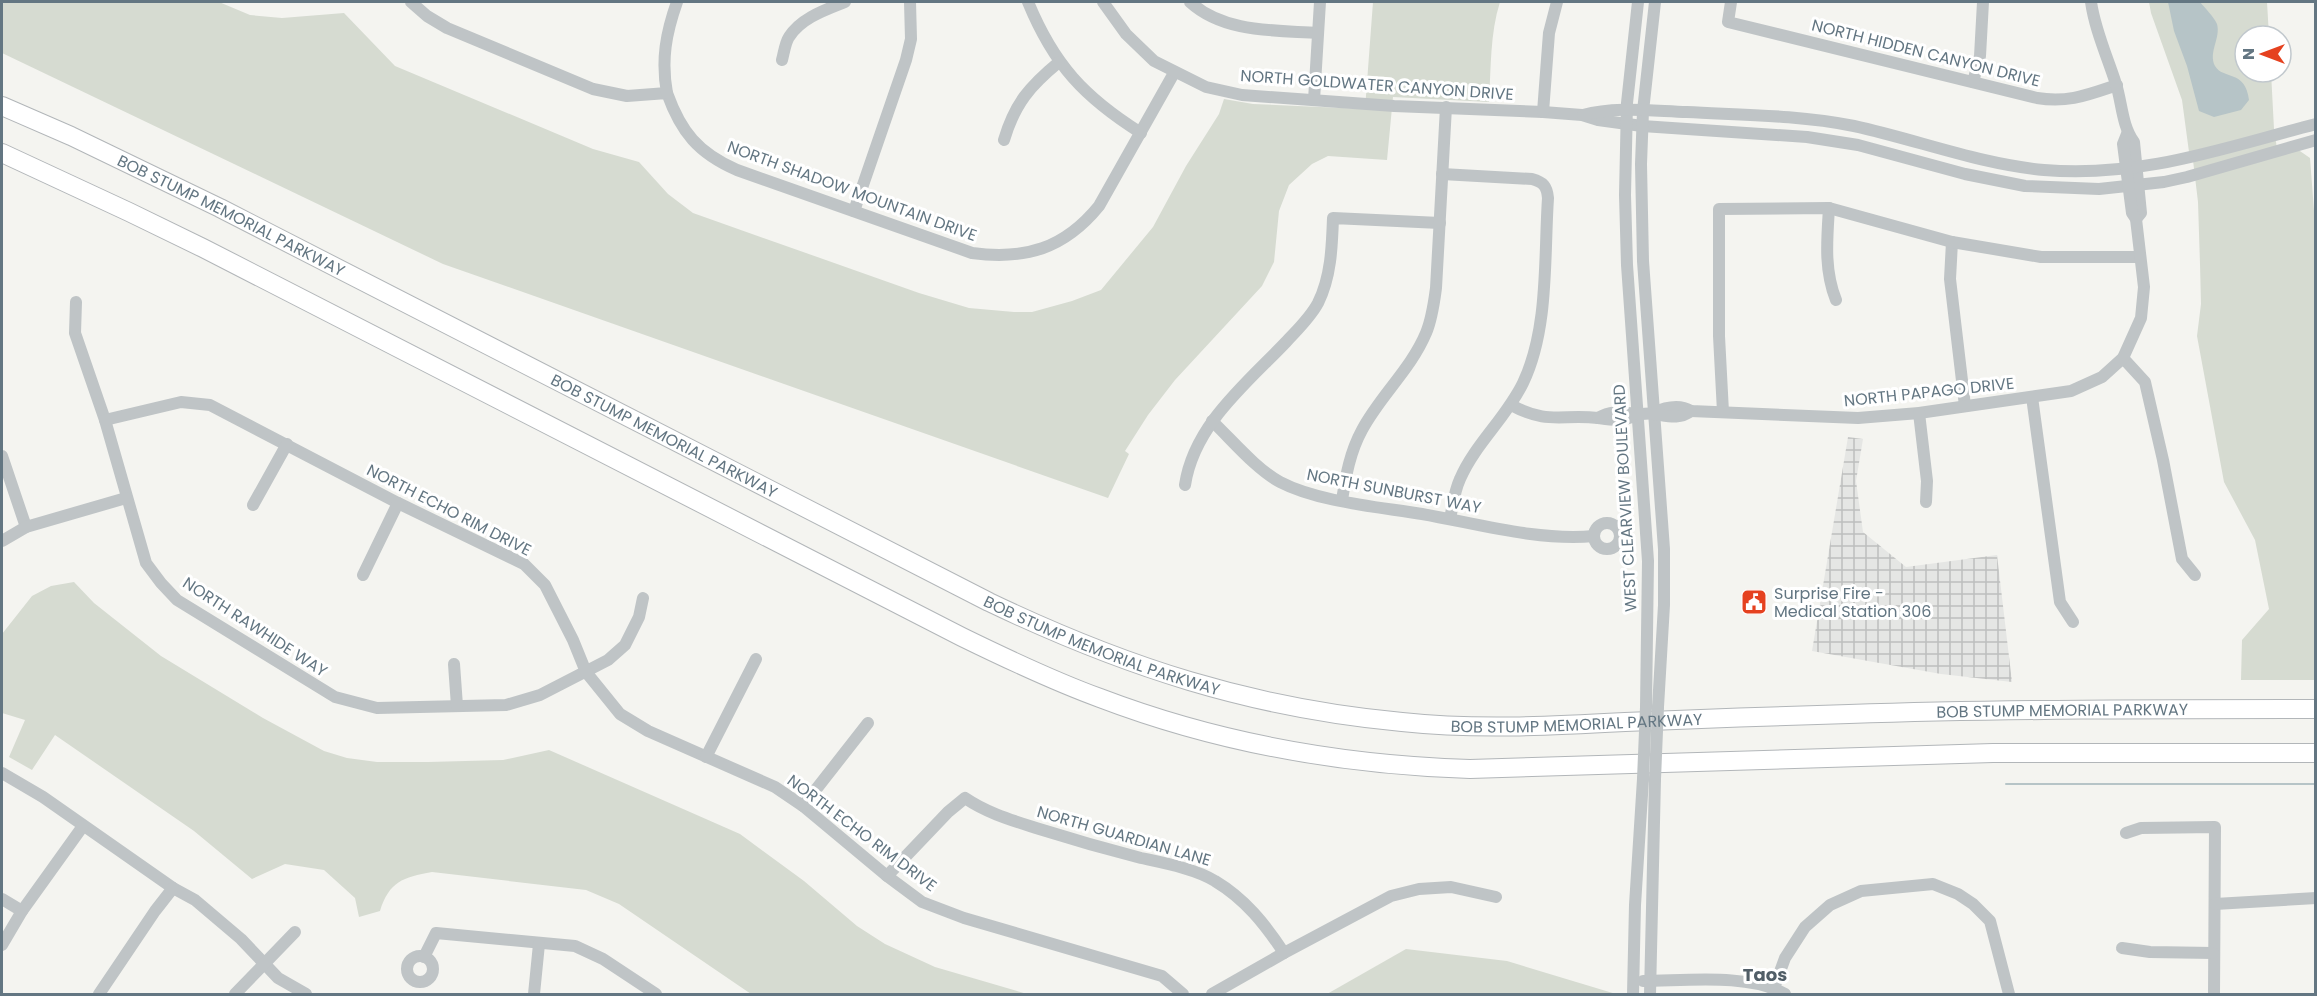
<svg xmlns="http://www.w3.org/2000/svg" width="2317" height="996" viewBox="0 0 2317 996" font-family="Poppins,sans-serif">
<defs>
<pattern id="industrial-grid" width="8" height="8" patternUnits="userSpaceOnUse" patternTransform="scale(1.5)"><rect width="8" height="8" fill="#e5e6e4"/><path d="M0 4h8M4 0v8" fill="none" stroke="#bdbfbe"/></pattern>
</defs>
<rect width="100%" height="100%" fill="#f4f4f0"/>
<polygon fill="url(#industrial-grid)" points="1848,437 1863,439 1856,481 1863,532 1906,567 1997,555 2012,682 1941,674 1812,651"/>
<g fill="#d6dbd1">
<path d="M 2,2 L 219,2 L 250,15 L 282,18 L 344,13 L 395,66 L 593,149 L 639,162 L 668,194 L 693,213 L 919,293 L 969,308 L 1014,312 L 1032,312 L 1072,301 L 1101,290 L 1153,227 L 1186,166 L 1219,114 L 1224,99 L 1253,104 L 1365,109 L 1373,2 L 1500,2 C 1490,33 1491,69 1489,102 L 1393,97 L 1387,160 L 1328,156 L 1312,164 L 1289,185 L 1279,211 L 1274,262 L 1262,286 L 1175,380 L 1148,415 L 1125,451 L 1129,454 L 1108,498 L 443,264 L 2,53 Z"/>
<polygon points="2149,2 2267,2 2269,36 2245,36 2245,72 2271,72 2274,129 2278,155 2297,149 2310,158 2316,237 2315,680 2241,680 2242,640 2269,609 2255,540 2224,482 2197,336 2201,304 2200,264 2198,202 2192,152 2189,152 2182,100 2151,13"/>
<path d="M 74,582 L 94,603 L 161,656 L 263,718 L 324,751 L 347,758 L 377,762 L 428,762 L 503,760 L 549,750 L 740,834 L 804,881 L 857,926 L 885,944 L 935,967 L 1027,994 L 751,994 L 619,904 L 586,890 L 432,872 C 403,877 389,882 380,911 L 359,917 L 355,898 L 324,870 L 285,864 L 252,879 L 194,831 L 55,735 L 32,770 L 9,757 L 25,720 L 2,713 L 2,634 L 32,596 L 51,586 Z"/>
<polygon points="1406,949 1507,961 1616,994 1327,994"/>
</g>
<path fill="#b6c4c7" d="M 2168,2 L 2200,2 C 2205,8 2214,17 2217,24 C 2221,38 2208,52 2215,66 C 2223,80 2245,69 2249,100 L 2241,110 L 2214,117 L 2199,111 L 2187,66 L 2174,31 Z"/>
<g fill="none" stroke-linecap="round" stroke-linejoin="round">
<polyline stroke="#b6c4c7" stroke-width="2" points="2006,784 2316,784"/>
<g stroke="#b2b6b9" stroke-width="20">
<g id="highway">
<path id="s1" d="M 2,106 L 71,136 L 220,208 L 989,602 C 1125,667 1251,708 1402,722 C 1476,730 1551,726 1625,722 C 1700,719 1774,716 1849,714 C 2004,709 2160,709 2316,709"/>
<path d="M 2,153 L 129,212 L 203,248 L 962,637 C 1007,659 1053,681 1100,698 C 1218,743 1344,765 1470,769 L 1993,753 L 2316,753"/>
</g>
</g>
<g stroke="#bfc4c6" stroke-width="12">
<path d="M 411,2 L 427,16 L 447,28 L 593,89 L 627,96 L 667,93 C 681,132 698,153 737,170 L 972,253 C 1025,260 1064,249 1099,206 L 1174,73"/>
<path d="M 1028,2 C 1054,65 1084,97 1141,133"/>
<polyline points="1103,2 1126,34 1154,61 1206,87 1242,95 1394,106 1543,112 1582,115 1598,120 1642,126 1807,137 1858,145 1965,174 2025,186 2099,189 2164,182 2187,177 2316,140"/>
<path d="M 1190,2 C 1224,33 1275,30 1318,33"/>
<polyline points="1638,2 1627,103 1625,195 1627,265 1648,561 1646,707"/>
<polyline points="1655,2 1643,111 1641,164 1643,261 1664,549 1664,605 1658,707"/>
<path d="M 1731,2 L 1728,22 L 2037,98 C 2068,103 2087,95 2117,85"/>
<path d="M 2091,2 C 2095,30 2107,56 2116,84 C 2122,103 2122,126 2134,142 L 2141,213 L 2136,219"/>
<path d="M 782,60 C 784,53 785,43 789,37 C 801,18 825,10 845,2"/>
<polyline points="1973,82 1980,56 1983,2"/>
<path d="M 667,93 C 661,60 666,33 677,2"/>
<polyline points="1314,100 1320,2"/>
<polyline points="1543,112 1549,33 1557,2"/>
<path d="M 1583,115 C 1616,106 1653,111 1687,112 C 1743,115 1799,115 1854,126 C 1918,140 1979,164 2044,170 C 2142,178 2223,148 2316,124"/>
<path d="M 1004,140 C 1015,103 1030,86 1059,62"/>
<path d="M 1442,174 L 1532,179 C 1543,182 1547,186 1548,198 C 1544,257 1549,329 1523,383 C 1506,418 1475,444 1460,479 C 1454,492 1453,505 1450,519"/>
<path d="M 1829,208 C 1827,240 1824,270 1836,300"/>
<polyline points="854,211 906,60 911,39 910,2"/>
<polyline points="1952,242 1950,279 1965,406"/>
<polyline points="76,302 75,333 105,420 146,563 161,583 177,600 335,697 377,708 506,705 540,695 608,660 625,645 639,617 643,598"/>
<polyline points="2123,358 2145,382 2163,460 2182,559 2195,575"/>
<polyline points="2032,397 2060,602 2073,622"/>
<path d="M 1511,405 C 1548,425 1561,414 1598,418 C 1613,420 1624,422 1638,414"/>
<polyline points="1723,412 1719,336 1719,209 1829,208 1952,242 2041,257 2140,257"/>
<path d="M 1653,413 C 1666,407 1679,404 1691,411 L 1858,418 L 1919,413 L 2071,391 L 2102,377 L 2123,358 L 2141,318 L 2144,287 L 2136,219 L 2132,213 L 2123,144 L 2127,134"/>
<polyline points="1919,413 1927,481 1926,502"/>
<path d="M 1598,418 C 1613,409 1624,413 1640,414 C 1645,414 1650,413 1654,414 C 1668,416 1679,420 1691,411"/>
<polyline points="105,420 181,402 210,405 398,503 524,564 545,585 573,640 586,672 620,714 648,731 775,787 803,806 887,876 922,902 964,918 1162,976 1183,994"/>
<path d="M 1212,421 C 1232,440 1256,469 1280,482 C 1318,502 1380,507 1422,514 C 1479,524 1537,541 1594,536"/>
<polyline points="2,456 26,527"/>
<path d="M 1185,485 C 1194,425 1246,384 1286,342 C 1297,330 1310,318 1318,303 C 1331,277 1332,247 1333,218 L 1440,223"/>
<path d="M 1342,500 C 1346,475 1350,452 1362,430 C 1380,396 1411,369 1426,333 C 1432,319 1434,303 1436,288 L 1446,107"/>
<polyline points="253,505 287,444"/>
<circle cx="1607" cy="536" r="13"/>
<polyline points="2,541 26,527 126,498"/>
<polyline points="363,575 398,503"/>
<polyline points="454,664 457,706"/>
<polyline points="706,757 756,659"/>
<polyline points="2,773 43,797 173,888 195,900 241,939 278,978 306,994"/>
<polyline points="803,806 868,723"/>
<polyline points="2126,833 2141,828 2215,827 2214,994"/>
<path d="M 887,876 L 948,812 L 965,798 C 987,813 1011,820 1036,828 C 1071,839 1106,849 1141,858 C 1164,863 1196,869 1215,881 C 1245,899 1265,924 1284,953"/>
<polyline points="2,899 22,911"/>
<polyline points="2215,904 2316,898"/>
<polyline points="2,945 22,911 83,826"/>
<polyline points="2122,948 2150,952 2213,953"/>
<circle cx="420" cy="969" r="13"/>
<polyline points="424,957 436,933 575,946 603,959 656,994"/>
<path d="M 1643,981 C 1684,981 1749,973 1785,994"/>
<polyline points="1774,988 1785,958 1805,927 1830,905 1861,891 1933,884 1958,894 1973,904 1990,921 2009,994"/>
<polyline points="99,994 155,911 173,888"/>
<polyline points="235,994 295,932"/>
<polyline points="534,994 539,944"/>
<polyline points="1212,994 1284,953 1391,896 1419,889 1451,887 1496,897"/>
<polyline points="1633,994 1635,905 1643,779"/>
<polyline points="1650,994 1655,779"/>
</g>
<use href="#highway" stroke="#fff" stroke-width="18"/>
<g stroke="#bfc4c6" stroke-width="12">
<polyline points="1643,779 1646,707"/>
<polyline points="1655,779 1658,707"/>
</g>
</g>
<defs>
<g id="civic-square" transform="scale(1.35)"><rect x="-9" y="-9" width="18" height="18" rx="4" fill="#e5411f" stroke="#fff"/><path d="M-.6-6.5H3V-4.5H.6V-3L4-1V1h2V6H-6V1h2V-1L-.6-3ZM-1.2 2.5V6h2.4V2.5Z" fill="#fff"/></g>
</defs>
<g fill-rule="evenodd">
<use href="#civic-square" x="1754" y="602"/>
</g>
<g text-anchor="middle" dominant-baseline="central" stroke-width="6" stroke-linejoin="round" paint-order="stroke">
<g font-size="16" fill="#637682" stroke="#fff">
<text transform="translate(1926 53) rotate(14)">NORTH HIDDEN CANYON DRIVE</text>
<text transform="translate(1377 85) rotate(4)">NORTH GOLDWATER CANYON DRIVE</text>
<text transform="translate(852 191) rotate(20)">NORTH SHADOW MOUNTAIN DRIVE</text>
<text stroke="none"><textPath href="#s1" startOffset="254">BOB STUMP MEMORIAL PARKWAY</textPath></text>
<text transform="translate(1929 392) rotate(-6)">NORTH PAPAGO DRIVE</text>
<text stroke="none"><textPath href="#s1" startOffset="740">BOB STUMP MEMORIAL PARKWAY</textPath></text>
<text transform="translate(1394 491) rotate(11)">NORTH SUNBURST WAY</text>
<text transform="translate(1625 498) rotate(-93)">WEST CLEARVIEW BOULEVARD</text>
<text transform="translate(449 510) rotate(27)">NORTH ECHO RIM DRIVE</text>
<text transform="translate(255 627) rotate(33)">NORTH RAWHIDE WAY</text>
<text stroke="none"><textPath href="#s1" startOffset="1226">BOB STUMP MEMORIAL PARKWAY</textPath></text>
<text stroke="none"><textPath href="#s1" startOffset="2198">BOB STUMP MEMORIAL PARKWAY</textPath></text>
<text stroke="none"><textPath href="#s1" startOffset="1712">BOB STUMP MEMORIAL PARKWAY</textPath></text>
<text transform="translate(862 833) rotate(37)">NORTH ECHO RIM DRIVE</text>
<text transform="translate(1124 836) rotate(16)">NORTH GUARDIAN LANE</text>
</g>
<g font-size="16" fill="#637682" stroke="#fff" text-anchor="start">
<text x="1774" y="593">Surprise Fire -<tspan x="1774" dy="18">Medical Station 306</tspan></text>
</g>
<g font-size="18" font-weight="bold" fill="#515e67" stroke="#fff">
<text x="1765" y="974">Taos</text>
</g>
</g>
<rect width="2317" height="996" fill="none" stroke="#637682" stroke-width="6"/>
<g transform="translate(2263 54) rotate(270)"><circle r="28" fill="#ffffff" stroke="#c1c8cd" stroke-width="1.5"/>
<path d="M0-4.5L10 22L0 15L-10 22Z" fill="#e5411f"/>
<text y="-9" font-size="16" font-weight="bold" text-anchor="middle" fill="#637682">N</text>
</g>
</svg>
